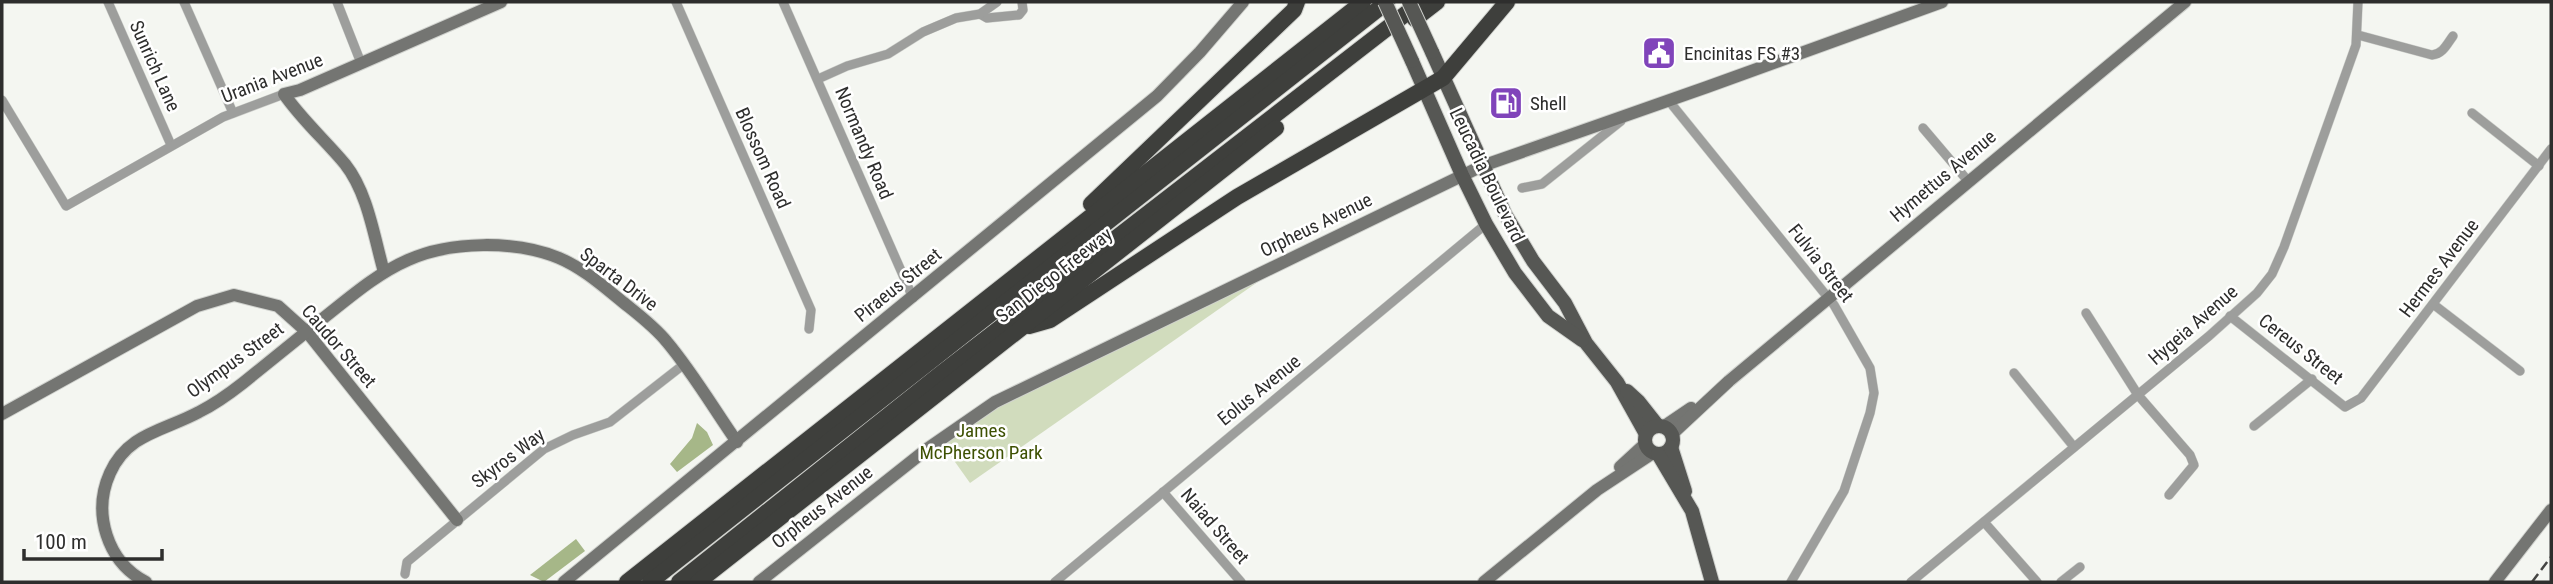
<svg xmlns="http://www.w3.org/2000/svg" width="2553" height="584" viewBox="0 0 2553 584" font-family="'Roboto Condensed',sans-serif">
<rect width="100%" height="100%" fill="#f4f6f1"/>
<polygon fill="#d1dcbd" points="1299,253 970,483 938,438 950,428"/>
<g fill="#a6b788">
<polygon points="697,423 707,432 713,445 677,472 670,464 692,438"/>
<polygon points="576,539 585,551 544,582 530,575"/>
</g>
<g fill="none" stroke-linecap="round" stroke-linejoin="round">
<g stroke="#d0d2ce" stroke-width="10">
<g id="street">
<polyline points="108,2 171,145"/>
<polyline points="184,2 233,113"/>
<polyline points="337,2 361,63"/>
<polyline points="676,2 811,310 809,329"/>
<polyline points="783,2 913,298"/>
<polyline points="980,14 987,18 1019,15 1023,10 1022,2"/>
<path d="M 2358,35 L 2432,55 C 2443,54 2447,44 2453,36"/>
<polyline points="818,79 847,66 888,54 923,32 956,18 980,14 997,2"/>
<polyline points="2,100 66,206 223,117 284,94"/>
<polyline points="1669,101 1834,305 1870,368 1874,393 1870,413 1844,491 1791,582"/>
<polyline points="2472,113 2539,166"/>
<polyline points="1923,128 1968,181"/>
<polyline points="1522,188 1542,184 1621,121"/>
<polyline points="2433,304 2520,371"/>
<polyline points="2086,313 2138,395 2190,455 2194,465 2169,495"/>
<polyline points="2230,316 2345,407 2361,398 2551,149"/>
<polyline points="2014,373 2074,447"/>
<polyline points="2254,426 2312,379"/>
<polyline points="1163,492 1241,582"/>
<polyline points="1984,522 2037,582"/>
<polyline points="405,574 407,562 544,449 573,435 610,422 683,365"/>
<polyline points="1055,582 1486,224"/>
<polyline points="1911,582 2209,336 2257,293 2272,274 2284,247 2356,45 2358,2"/>
<polyline points="2061,582 2080,567"/>
</g>
</g>
<g stroke="#d0d2ce" stroke-width="14">
<g id="secondary">
<path d="M 384,272 C 374,237 368,193 345,164 C 325,140 302,120 284,94 L 300,90 L 501,2"/>
<polyline points="2,414 197,306 234,295 278,306 307,332 457,520"/>
<polyline points="1663,427 1691,408"/>
<polyline points="1671,435 1729,381 2185,2"/>
<polyline points="1620,467 1645,444"/>
<path d="M 146,582 C 107,562 92,513 110,473 C 128,433 164,431 199,412 C 215,404 229,394 243,383 C 269,362 295,341 321,320 C 349,298 376,274 408,260 C 450,241 516,240 559,258 C 583,268 604,287 624,303 C 639,315 655,327 667,342 C 693,373 714,409 737,442"/>
<polyline points="564,582 1157,96 1200,52 1243,2"/>
<polyline points="759,582 927,449 995,402 1482,166 1707,87 1942,2"/>
<polyline points="1484,582 1597,490 1653,453"/>
<polyline points="2495,582 2551,510"/>
</g>
</g>
<g stroke="#d0d2ce" stroke-width="16">
<g id="primary">
<polyline points="1432,52 1505,214 1533,261 1565,303 1586,343 1617,382 1646,434"/>
<polyline points="1412,61 1462,175 1486,224 1515,273 1548,316 1582,340"/>
<polyline points="1627,391 1639,402 1658,426"/>
<circle cx="1659" cy="440" r="14"/>
<polyline points="1671,447 1685,491"/>
<polyline points="1658,454 1692,511 1712,582"/>
</g>
</g>
<g stroke="#d0d2ce" stroke-width="18">
<g id="highway">
<polyline points="1415,19 1437,2"/>
<polyline points="1091,204 1294,10 1297,2"/>
<polyline points="1029,326 1050,320 1237,197 1443,78 1507,2"/>
<polyline points="627,582 1363,2"/>
<polyline points="650,582 1387,2"/>
<polyline points="679,582 939,375 1421,2"/>
<polyline points="698,582 1276,128"/>
</g>
</g>
<use href="#street" stroke="#9d9e9c" stroke-width="9"/>
<use href="#secondary" stroke="#747572" stroke-width="12"/>
<use href="#primary" stroke="#565754" stroke-width="14"/>
<use href="#highway" stroke="#3e3f3c" stroke-width="16"/>
<polyline stroke="#454543" stroke-width="2.5" stroke-dasharray="10 5" stroke-linecap="butt" points="2532,582 2551,557"/>
<g stroke="#d0d2ce" stroke-width="16" stroke-linecap="butt">
<g id="primary-bridge">
<polyline points="1385,2 1412,61"/>
<polyline points="1409,2 1432,52"/>
</g>
</g>
<use href="#primary-bridge" stroke="#565754" stroke-width="14"/>
</g>
<defs>
<g id="civic-square" transform="scale(1.75)"><rect x="-9" y="-9" width="18" height="18" rx="4" fill="#8044ba" stroke="#fff"/><path d="M-.6-6.5H3V-4.5H.6V-3L4-1V1h2V6H-6V1h2V-1L-.6-3ZM-1.2 2.5V6h2.4V2.5Z" fill="#fff"/></g>
<g id="fuel-square" transform="scale(1.75)"><rect x="-9" y="-9" width="18" height="18" rx="4" fill="#8044ba" stroke="#fff"/><path d="M-5.5-6h7V0h2V4h1.3V-2.5L3-4.5l.8-.8L6-3V5H2.5V1h-1V6h-7ZM-4.2-4.7v3.2H.2V-4.7Z" fill="#fff"/></g>
</defs>
<g fill-rule="evenodd">
<use href="#civic-square" x="1659" y="53"/>
<use href="#fuel-square" x="1506" y="103"/>
</g>
<g text-anchor="middle" dominant-baseline="central" stroke-width="5" stroke-linejoin="round" paint-order="stroke">
<g font-size="19" fill="#2e2e2d" stroke="#fff" text-anchor="start">
<text x="1684" y="53">Encinitas FS #3</text>
<text x="1530" y="103">Shell</text>
</g>
<g font-size="19" fill="#2e2e2d" stroke="#fff">
<text transform="translate(155 66) rotate(66)">Sunrich Lane</text>
<text transform="translate(272 78) rotate(-21)">Urania Avenue</text>
<text transform="translate(864 143) rotate(67)">Normandy Road</text>
<text transform="translate(763 158) rotate(66)">Blossom Road</text>
<text transform="translate(1487 175) rotate(64)">Leucadia Boulevard</text>
<text transform="translate(1943 176) rotate(-40)">Hymettus Avenue</text>
<text transform="translate(1316 225) rotate(-26)">Orpheus Avenue</text>
<text transform="translate(1821 263) rotate(52)">Fulvia Street</text>
<text transform="translate(2439 268) rotate(-53)">Hermes Avenue</text>
<text transform="translate(1054 275) rotate(-38)">San Diego Freeway</text>
<text transform="translate(619 279) rotate(37)">Sparta Drive</text>
<text transform="translate(898 285) rotate(-39)">Piraeus Street</text>
<text transform="translate(2193 325) rotate(-41)">Hygeia Avenue</text>
<text transform="translate(339 346) rotate(49)">Caudor Street</text>
<text transform="translate(2301 349) rotate(38)">Cereus Street</text>
<text transform="translate(235 360) rotate(-36)">Olympus Street</text>
<text transform="translate(1259 390) rotate(-39)">Eolus Avenue</text>
<text transform="translate(508 458) rotate(-37)">Skyros Way</text>
<text transform="translate(822 507) rotate(-38)">Orpheus Avenue</text>
<text transform="translate(1215 526) rotate(49)">Naiad Street</text>
</g>
<g font-size="19" fill="#3e5103" stroke="#fff">
<text x="981" y="430">James<tspan x="981" dy="22">McPherson Park</tspan></text>
</g>
</g>
<rect width="2553" height="584" fill="none" stroke="#2e2e2d" stroke-width="7"/>
<path d="M24 549v10h138v-10" fill="none" stroke="#2e2e2d" stroke-width="3.5"/>
<text x="35" y="549" font-size="21" fill="#2e2e2d" stroke="#ffffff" stroke-width="5" paint-order="stroke">100 m</text>
</svg>
